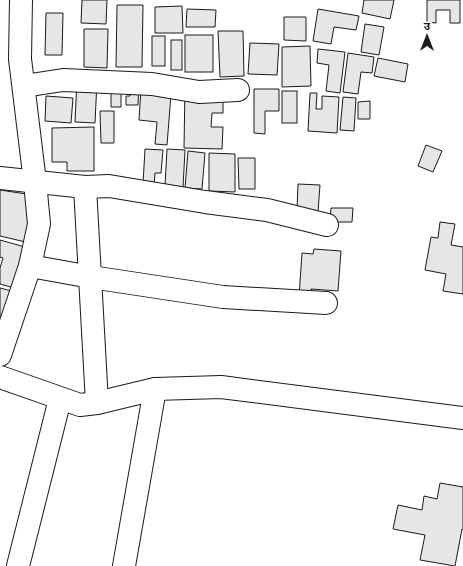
<svg xmlns="http://www.w3.org/2000/svg" width="463" height="566" viewBox="0 0 463 566" font-family="'Nunito Sans','Noto Sans Devanagari',sans-serif">
<rect width="100%" height="100%" fill="#fff"/>
<g fill="#e6e6e6" stroke="#1a1a1a">
<polygon points="82,0 107,0 106,24 81,23"/>
<polygon points="364,0 394,0 390,19 362,13"/>
<polygon points="427,0 460,0 460,23 450,23 450,10 436,10 436,23 427,22"/>
<polygon points="117,5 143,5 142,67 116,67"/>
<polygon points="182,6 183,33 155,33 155,7"/>
<polygon points="187,9 216,10 215,27 186,27"/>
<polygon points="318,9 359,16 356,30 334,27 331,44 313,41"/>
<polygon points="46,13 63,13 62,55 45,55"/>
<polygon points="284,17 306,17 306,41 284,40"/>
<polygon points="365,24 384,27 379,55 361,52"/>
<polygon points="84,29 108,29 107,68 84,67"/>
<polygon points="218,31 243,31 244,76 220,77"/>
<rect x="185" y="35" width="28" height="37"/>
<rect x="152" y="36" width="13" height="30"/>
<rect x="171" y="40" width="11" height="30"/>
<polygon points="250,43 279,44 277,75 248,74"/>
<polygon points="310,46 311,86 282,87 282,47"/>
<polygon points="318,49 345,52 340,93 326,91 329,65 317,63"/>
<polygon points="348,53 374,57 372,73 361,72 358,94 343,92"/>
<polygon points="378,58 408,64 405,82 374,76"/>
<polygon points="77,80 97,81 95,123 75,122"/>
<polygon points="121,81 121,107 111,107 111,92"/>
<polygon points="172,82 167,145 155,144 157,122 139,120 141,89"/>
<polygon points="139,83 138,105 126,105 126,96 130,96 130,88"/>
<polygon points="185,85 223,86 223,113 212,113 211,127 223,127 222,149 184,148"/>
<polygon points="254,89 279,89 279,111 265,111 265,134 254,133"/>
<rect x="282" y="91" width="15" height="32"/>
<polygon points="310,93 317,93 316,109 322,109 322,96 339,97 337,133 308,131"/>
<polygon points="46,96 73,98 71,123 45,121"/>
<polygon points="343,97 356,98 354,131 340,130"/>
<polygon points="370,101 370,119 358,119 358,102"/>
<polygon points="100,111 114,111 114,143 101,143"/>
<polygon points="94,127 94,171 67,171 67,162 52,162 52,128"/>
<polygon points="426,145 442,151 433,172 418,166"/>
<polygon points="145,149 163,150 161,173 155,173 154,185 143,184"/>
<polygon points="167,149 185,150 183,188 165,186"/>
<polygon points="188,151 205,153 202,189 185,188"/>
<polygon points="209,153 235,154 235,192 209,191"/>
<polygon points="238,158 255,158 255,189 239,189"/>
<polygon points="298,184 320,185 318,212 297,210"/>
<polygon points="0,190 33,195 30,243 0,236"/>
<polygon points="331,208 353,208 352,222 330,222"/>
<polygon points="440,222 455,224 451,245 463,247 463,294 443,291 446,274 425,270 431,237 438,238"/>
<polygon points="0,240 25,247 14,288 0,284 0,268 3,258 0,257"/>
<polygon points="314,249 341,251 338,291 311,289 310,298 299,297 302,253 313,254"/>
<polygon points="0,288 16,292 8,321 0,319"/>
<polygon points="440,483 463,487 463,530 462,529 455,566 420,560 425,535 393,529 398,505 422,510 424,496 437,499"/>
</g>
<g fill="none" stroke-linecap="round" stroke-linejoin="round">
<g stroke="#1a1a1a" stroke-width="24">
<g id="minor">
<polyline points="24,86 63,80 152,84 199,92 238,90"/>
<polyline points="0,178 85,187 109,186 205,202 267,210 327,225"/>
<polyline points="85,187 97,403"/>
<polyline points="30,266 91,277 223,297 326,303"/>
<polyline points="0,355 30,266 39,224 35,182 20,59 21,0"/>
<polyline points="0,377 80,405 97,403 155,389 221,387 463,418"/>
<polyline points="18,566 60,399"/>
<polyline points="124,566 155,389"/>
</g>
</g>
<use href="#minor" stroke="#fff" stroke-width="22"/>
</g>
<g transform="translate(427 36)" stroke="#ffffff" stroke-width="3" paint-order="stroke">
<path d="M0-3L7 15L0 10L-7 15Z" fill="#1a1a1a"/>
<text y="-6" font-size="11" font-weight="bold" text-anchor="middle" fill="#1a1a1a">उ</text>
</g>
</svg>
